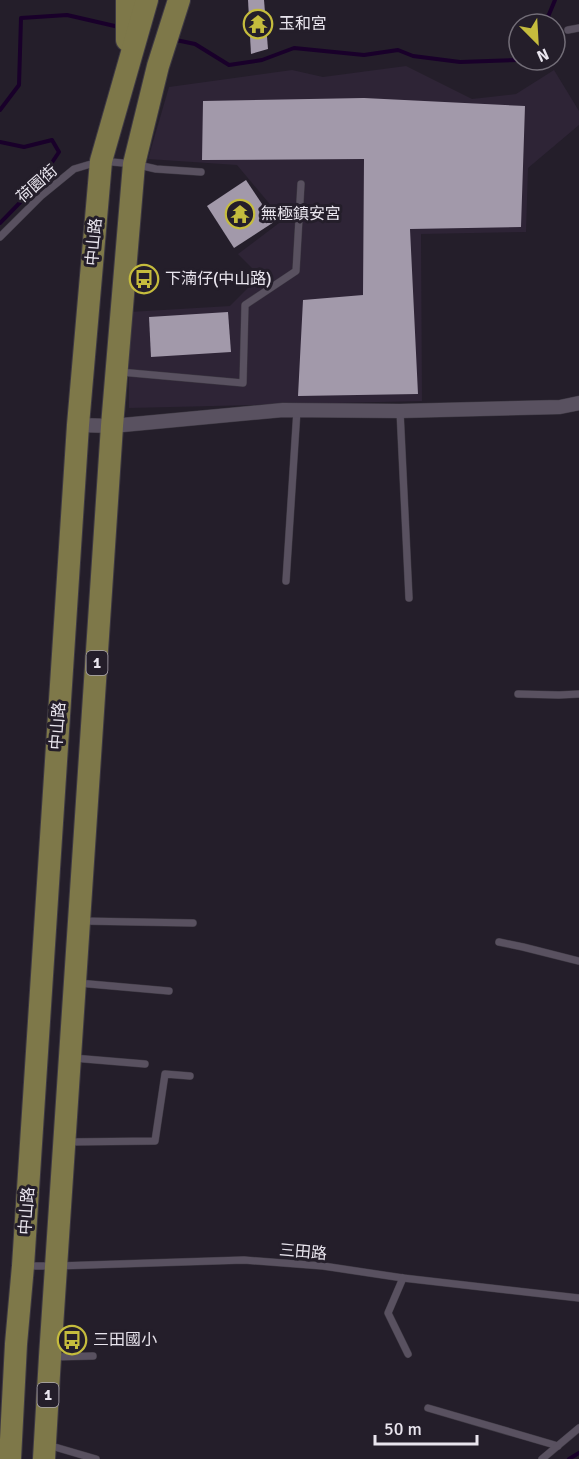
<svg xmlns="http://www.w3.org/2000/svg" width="579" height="1459" viewBox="0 0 579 1459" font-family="Signika,'Noto Sans TC',sans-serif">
<rect width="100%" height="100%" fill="#241e2a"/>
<polygon fill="#2e2436" points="406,66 472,99 516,94 554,70 579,111 579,125 528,168 526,232 421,234 422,401 129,408 129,312 230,306 260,276 238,254 283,220 237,165 148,159 169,87 292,70 323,77"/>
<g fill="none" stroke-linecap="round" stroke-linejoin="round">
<g stroke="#19002a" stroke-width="4">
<polyline points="545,24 555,0"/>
<polyline points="176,40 195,44 229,65 262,60 294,48 364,55 398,50 413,56 460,62 519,60"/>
<polyline points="0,110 19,85 21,18 67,15 119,27"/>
<polyline points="0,142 24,147 52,140 59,152 37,185 0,223"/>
<polyline points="569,1459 579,1453"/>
</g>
</g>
<g fill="#a299aa">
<polygon points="248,0 264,0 268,49 251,54"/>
<polygon points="364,98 525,106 521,227 410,229 418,394 298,396 303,300 363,295 364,159 202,160 203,101"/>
<polygon points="246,180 274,222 234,248 207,206"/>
<polygon points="228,312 231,352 151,357 149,317"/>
</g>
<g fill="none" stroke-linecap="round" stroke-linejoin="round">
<g stroke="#3e3943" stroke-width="8">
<g id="lane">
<polyline points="568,30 579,28"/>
<polyline points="0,237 41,196 74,169 101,161 134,164 156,169 201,172"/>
<polyline points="120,372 243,383 245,305 296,271 301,184"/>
<polyline points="400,411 409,598"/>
<polyline points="286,581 297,410"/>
<polyline points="518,694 559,695 579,694"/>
<polyline points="82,921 193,923"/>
<polyline points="499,942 523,947 579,961"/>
<polyline points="78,983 169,991"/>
<polyline points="73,1058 145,1064"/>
<polyline points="67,1142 155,1141 165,1074 190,1076"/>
<polyline points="26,1266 57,1266 244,1260 323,1266 403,1278 579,1298"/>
<polyline points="403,1278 388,1313 408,1354"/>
<polyline points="52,1357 93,1356"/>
<polyline points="428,1408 558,1446"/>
<polyline points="48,1445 96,1459"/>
<polyline points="542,1459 579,1428"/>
</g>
</g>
<g stroke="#3e3943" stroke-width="15">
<polyline id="street" points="78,425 112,426 283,410 400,411 560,407 579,403"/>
</g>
<g stroke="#3e3943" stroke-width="24">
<g id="primary">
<polyline points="127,0 127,40"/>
<polyline points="10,1459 16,1344 23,1266 78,425 101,161 147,0"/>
<polyline points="44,1459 50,1357 112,426 134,164 158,66 179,0"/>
</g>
</g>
<use href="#lane" stroke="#595160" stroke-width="7"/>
<use href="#street" stroke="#595160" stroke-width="14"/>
<use href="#primary" stroke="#7e7849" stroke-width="22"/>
</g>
<defs>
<g id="temple-ring" transform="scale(1.5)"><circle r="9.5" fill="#241e2a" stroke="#c5bc3d" stroke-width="1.5"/><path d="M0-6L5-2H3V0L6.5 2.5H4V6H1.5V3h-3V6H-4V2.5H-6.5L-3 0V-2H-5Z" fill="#c5bc3d"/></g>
<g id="bus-ring" transform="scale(1.5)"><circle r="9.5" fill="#241e2a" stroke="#c5bc3d" stroke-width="1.5"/><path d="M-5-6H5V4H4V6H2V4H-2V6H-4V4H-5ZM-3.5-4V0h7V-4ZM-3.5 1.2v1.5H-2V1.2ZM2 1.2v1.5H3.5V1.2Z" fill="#c5bc3d"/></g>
</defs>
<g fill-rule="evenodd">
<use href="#temple-ring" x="258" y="24"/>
<use href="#temple-ring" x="240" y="214"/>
<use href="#bus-ring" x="144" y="279"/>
<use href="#bus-ring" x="72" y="1340"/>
</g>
<g text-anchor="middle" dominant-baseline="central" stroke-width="6" stroke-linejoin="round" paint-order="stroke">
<g fill="#241e2a" stroke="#aea9b3" stroke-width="1.5">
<rect x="86.5" y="651" width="21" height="24" rx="4.5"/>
<rect x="37.5" y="1383" width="21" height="24" rx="4.5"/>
</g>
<g font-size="15" font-weight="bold" fill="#e9e5ee">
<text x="97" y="663">1</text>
<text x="48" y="1395">1</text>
</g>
<g font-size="16" fill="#e9e5ee" stroke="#241e2a" text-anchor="start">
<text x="279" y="24">玉和宮</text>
<text x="261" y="214">無極鎮安宮</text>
<text x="165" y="279">下湳仔(中山路)</text>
<text x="93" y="1340">三田國小</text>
</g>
<g font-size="16" fill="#e9e5ee" stroke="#241e2a">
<text transform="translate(37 184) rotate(-41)">荷園街</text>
<text transform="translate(94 242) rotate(-85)">中山路</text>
<text transform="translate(58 726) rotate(-86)">中山路</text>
<text transform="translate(27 1211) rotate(-86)">中山路</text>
<text transform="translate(303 1252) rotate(5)">三田路</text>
</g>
</g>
<g transform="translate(537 42) rotate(156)"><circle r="28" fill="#241e2a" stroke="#736e78" stroke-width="1.5"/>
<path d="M0-4.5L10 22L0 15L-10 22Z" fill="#c5bc3d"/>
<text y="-9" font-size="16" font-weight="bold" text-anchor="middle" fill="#e9e5ee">N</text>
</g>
<path d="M375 1435v9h102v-9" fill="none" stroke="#e9e5ee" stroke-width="3"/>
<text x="384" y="1435" font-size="18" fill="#e9e5ee" stroke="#241e2a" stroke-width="4.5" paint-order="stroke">50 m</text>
</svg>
